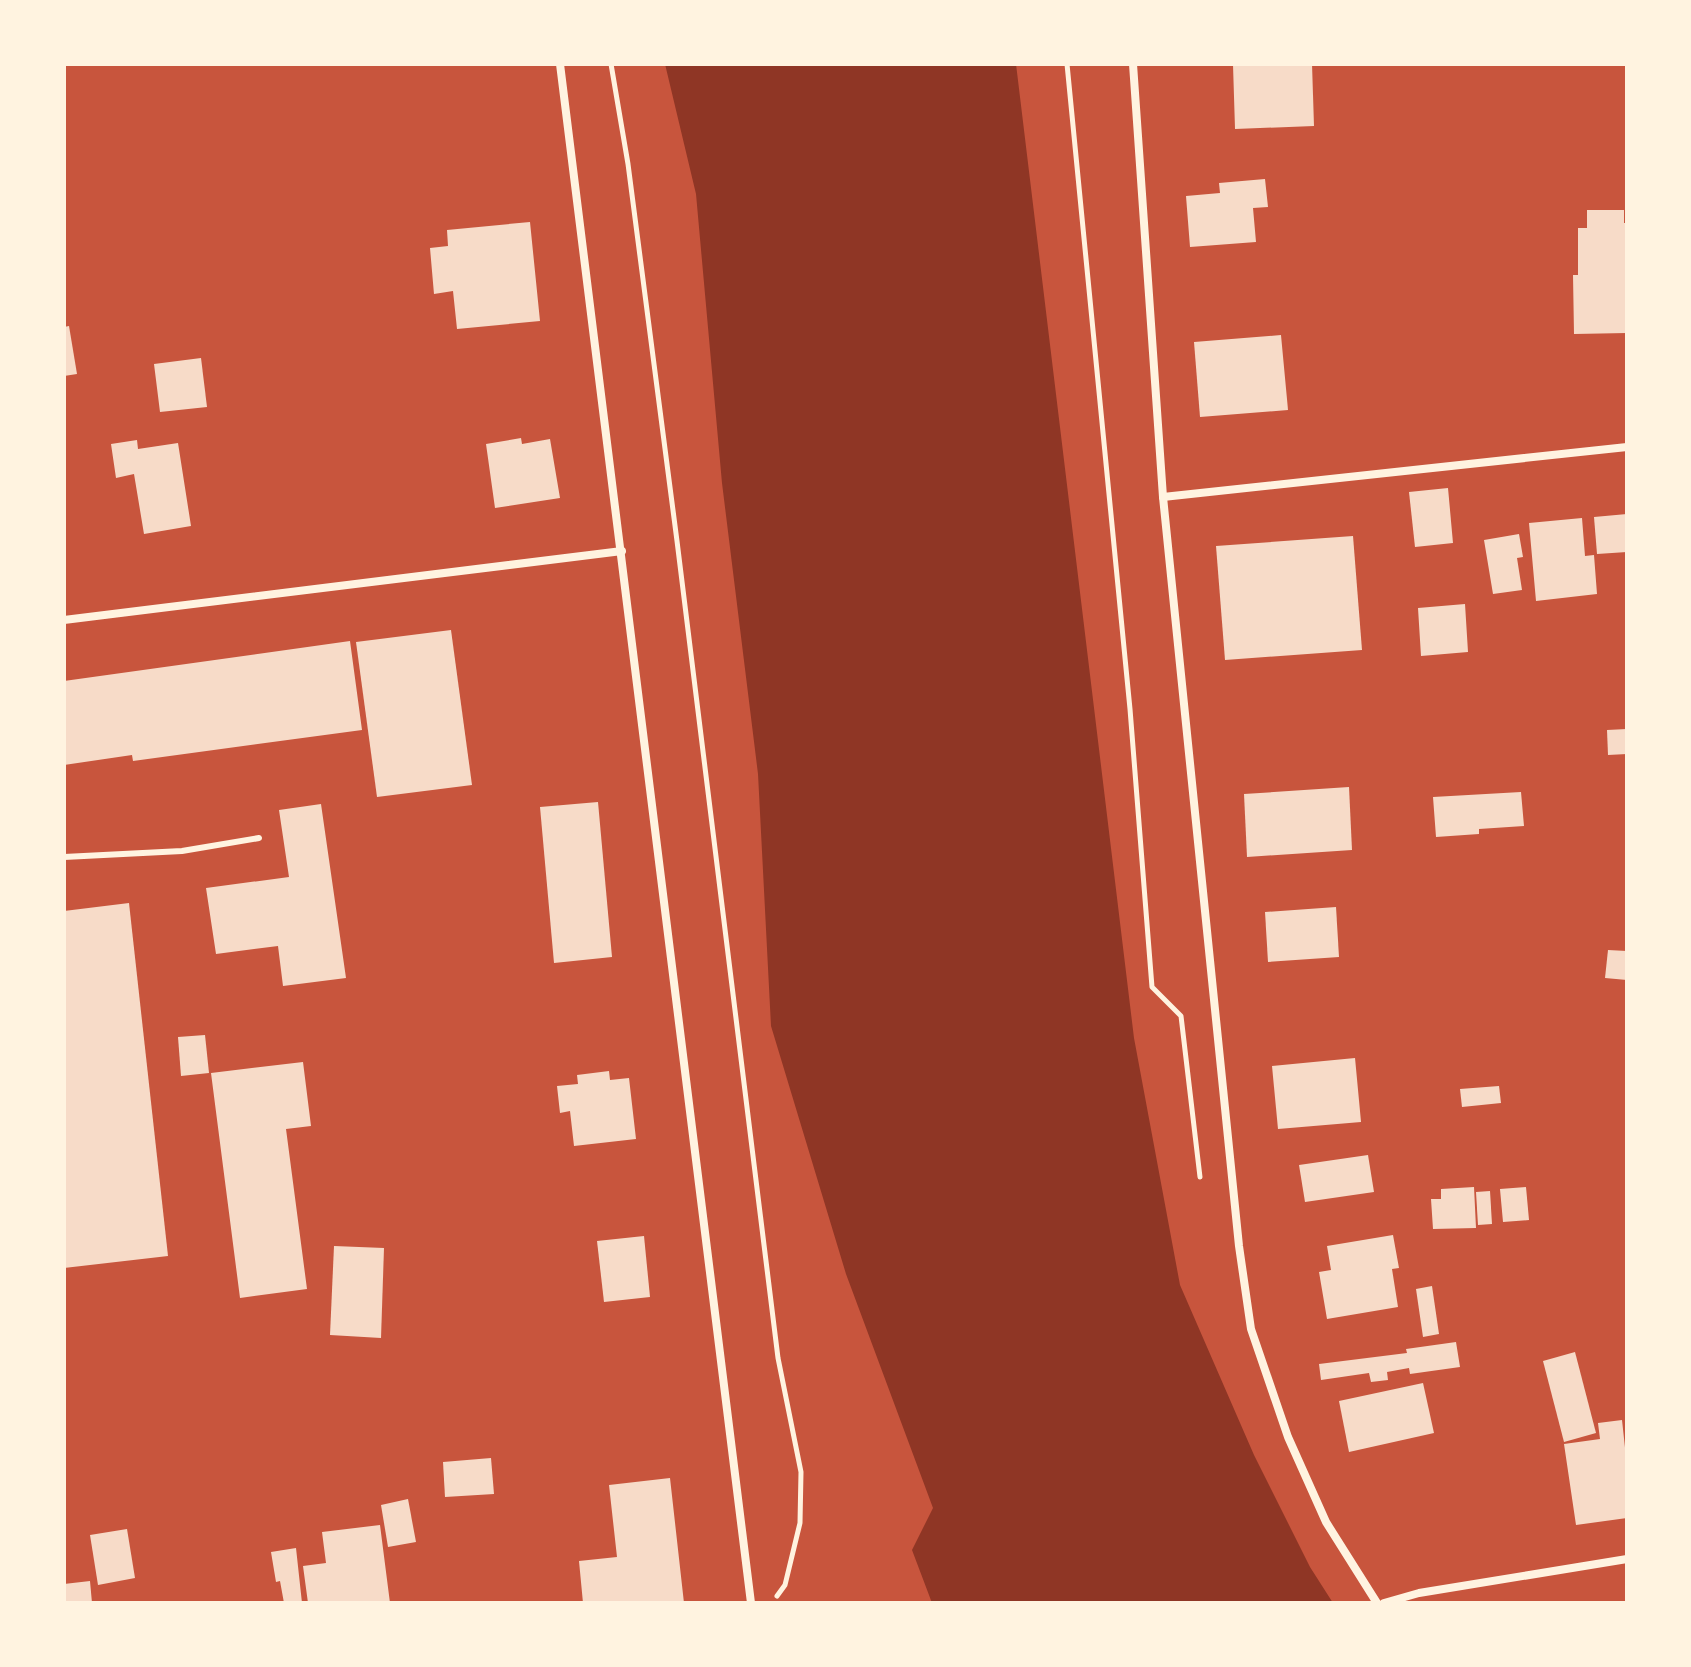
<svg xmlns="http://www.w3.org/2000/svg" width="1691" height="1667" viewBox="0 0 1691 1667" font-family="Inter,sans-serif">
<rect width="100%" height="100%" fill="#c8553d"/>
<polygon fill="#8f3625" points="665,64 1016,64 1134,1038 1180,1285 1254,1455 1310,1567 1333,1603 932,1603 912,1550 933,1508 846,1274 771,1026 758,774 722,483 696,194"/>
<g fill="#f7dbc8">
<polygon points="1233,64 1312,64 1314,126 1235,129"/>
<polygon points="1265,179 1268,207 1253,208 1256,242 1190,247 1186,196 1220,193 1219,183"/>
<polygon points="1587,210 1624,210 1624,223 1627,223 1627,333 1574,334 1573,275 1578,275 1578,228 1587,228"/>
<polygon points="530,222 540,321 457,329 453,291 434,294 430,248 448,246 447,230"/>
<polygon points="69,326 77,374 64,376 64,327"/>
<polygon points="1281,335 1288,410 1200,417 1194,342"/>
<polygon points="201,358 207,407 160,412 154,364"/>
<polygon points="521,438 522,444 550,439 560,498 495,508 486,444"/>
<polygon points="137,440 138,449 178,443 191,526 144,534 134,474 116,478 111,444"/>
<polygon points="1448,488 1453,543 1415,547 1409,492"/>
<polygon points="1627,514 1627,552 1597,554 1594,517"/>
<polygon points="1582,518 1585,556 1594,555 1597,594 1536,601 1529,523"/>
<polygon points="1519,534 1523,557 1517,558 1522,590 1493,594 1484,540"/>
<polygon points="1353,536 1362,650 1225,660 1216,546"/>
<polygon points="1465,604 1468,652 1421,656 1418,608"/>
<polygon points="451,630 472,785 377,797 356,642"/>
<polygon points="350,641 362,730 133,761 132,755 64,765 64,681"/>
<polygon points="1627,729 1627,754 1608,755 1607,730"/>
<polygon points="1349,787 1352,850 1247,857 1244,794"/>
<polygon points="1521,792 1524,826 1479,829 1479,834 1436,837 1433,797"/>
<polygon points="598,802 612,957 554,963 540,807"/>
<polygon points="321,804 346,978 283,986 278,946 216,954 206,888 289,877 279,810"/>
<polygon points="129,903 168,1256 64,1268 64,911"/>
<polygon points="1336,907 1339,957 1268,962 1265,912"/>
<polygon points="1608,950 1627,951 1627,980 1605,978"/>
<polygon points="205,1035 209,1073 181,1076 178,1037"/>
<polygon points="1355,1058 1361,1122 1278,1129 1272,1066"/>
<polygon points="303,1062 311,1126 286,1129 307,1289 240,1298 211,1073"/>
<polygon points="609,1071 610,1080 629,1078 636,1139 574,1146 570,1111 560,1113 557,1086 578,1084 577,1075"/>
<polygon points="1499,1086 1501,1103 1462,1107 1460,1089"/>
<polygon points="1368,1155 1374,1192 1305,1202 1299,1165"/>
<polygon points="1474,1187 1476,1228 1433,1229 1431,1199 1441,1199 1441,1189"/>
<polygon points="1526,1187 1529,1220 1503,1222 1500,1189"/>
<polygon points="1490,1191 1492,1224 1478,1225 1476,1192"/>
<polygon points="1393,1235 1399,1268 1392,1269 1398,1307 1327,1319 1319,1272 1331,1270 1327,1246"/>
<polygon points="644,1236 650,1297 604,1302 597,1241"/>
<polygon points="334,1246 384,1248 381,1338 330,1335"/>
<polygon points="1432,1286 1439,1334 1423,1337 1416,1289"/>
<polygon points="1456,1342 1460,1367 1410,1374 1409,1368 1387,1372 1388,1380 1371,1382 1369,1373 1321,1380 1319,1364 1407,1353 1406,1349"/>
<polygon points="1575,1352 1596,1433 1564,1442 1543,1361"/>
<polygon points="1423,1383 1434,1433 1349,1452 1339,1401"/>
<polygon points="1622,1420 1627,1466 1627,1518 1576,1525 1564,1444 1600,1439 1598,1423"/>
<polygon points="491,1458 494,1494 445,1497 443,1462"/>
<polygon points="670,1478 684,1603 583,1603 579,1561 617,1557 609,1485"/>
<polygon points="408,1499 416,1542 388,1547 381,1505"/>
<polygon points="380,1525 390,1603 308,1603 303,1566 326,1563 322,1532"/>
<polygon points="127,1529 135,1578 98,1585 90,1535"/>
<polygon points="296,1548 302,1603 284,1603 280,1581 276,1582 271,1552"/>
<polygon points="90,1581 92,1603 64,1603 64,1584"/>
</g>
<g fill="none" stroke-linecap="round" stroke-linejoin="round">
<g stroke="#fff3e0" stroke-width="5">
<polyline points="611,64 628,164 677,541 778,1358 801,1472 800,1523 785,1585 777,1596"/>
<polyline points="1067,64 1130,709 1152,987 1181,1016 1200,1177"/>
</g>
<polyline stroke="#fff3e0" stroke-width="6" points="64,857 182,851 259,838"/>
<g stroke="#fff3e0" stroke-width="8">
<polyline points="560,64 751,1603"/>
<polyline points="1133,64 1163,497 1239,1246 1251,1329 1288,1437 1326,1522 1377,1603"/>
<polyline points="1163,497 1627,447"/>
<polyline points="64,620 622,551"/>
<polyline points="1384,1603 1419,1593 1627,1559"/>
</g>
</g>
<rect width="1691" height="1667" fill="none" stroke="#fff3e0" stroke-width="132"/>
</svg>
